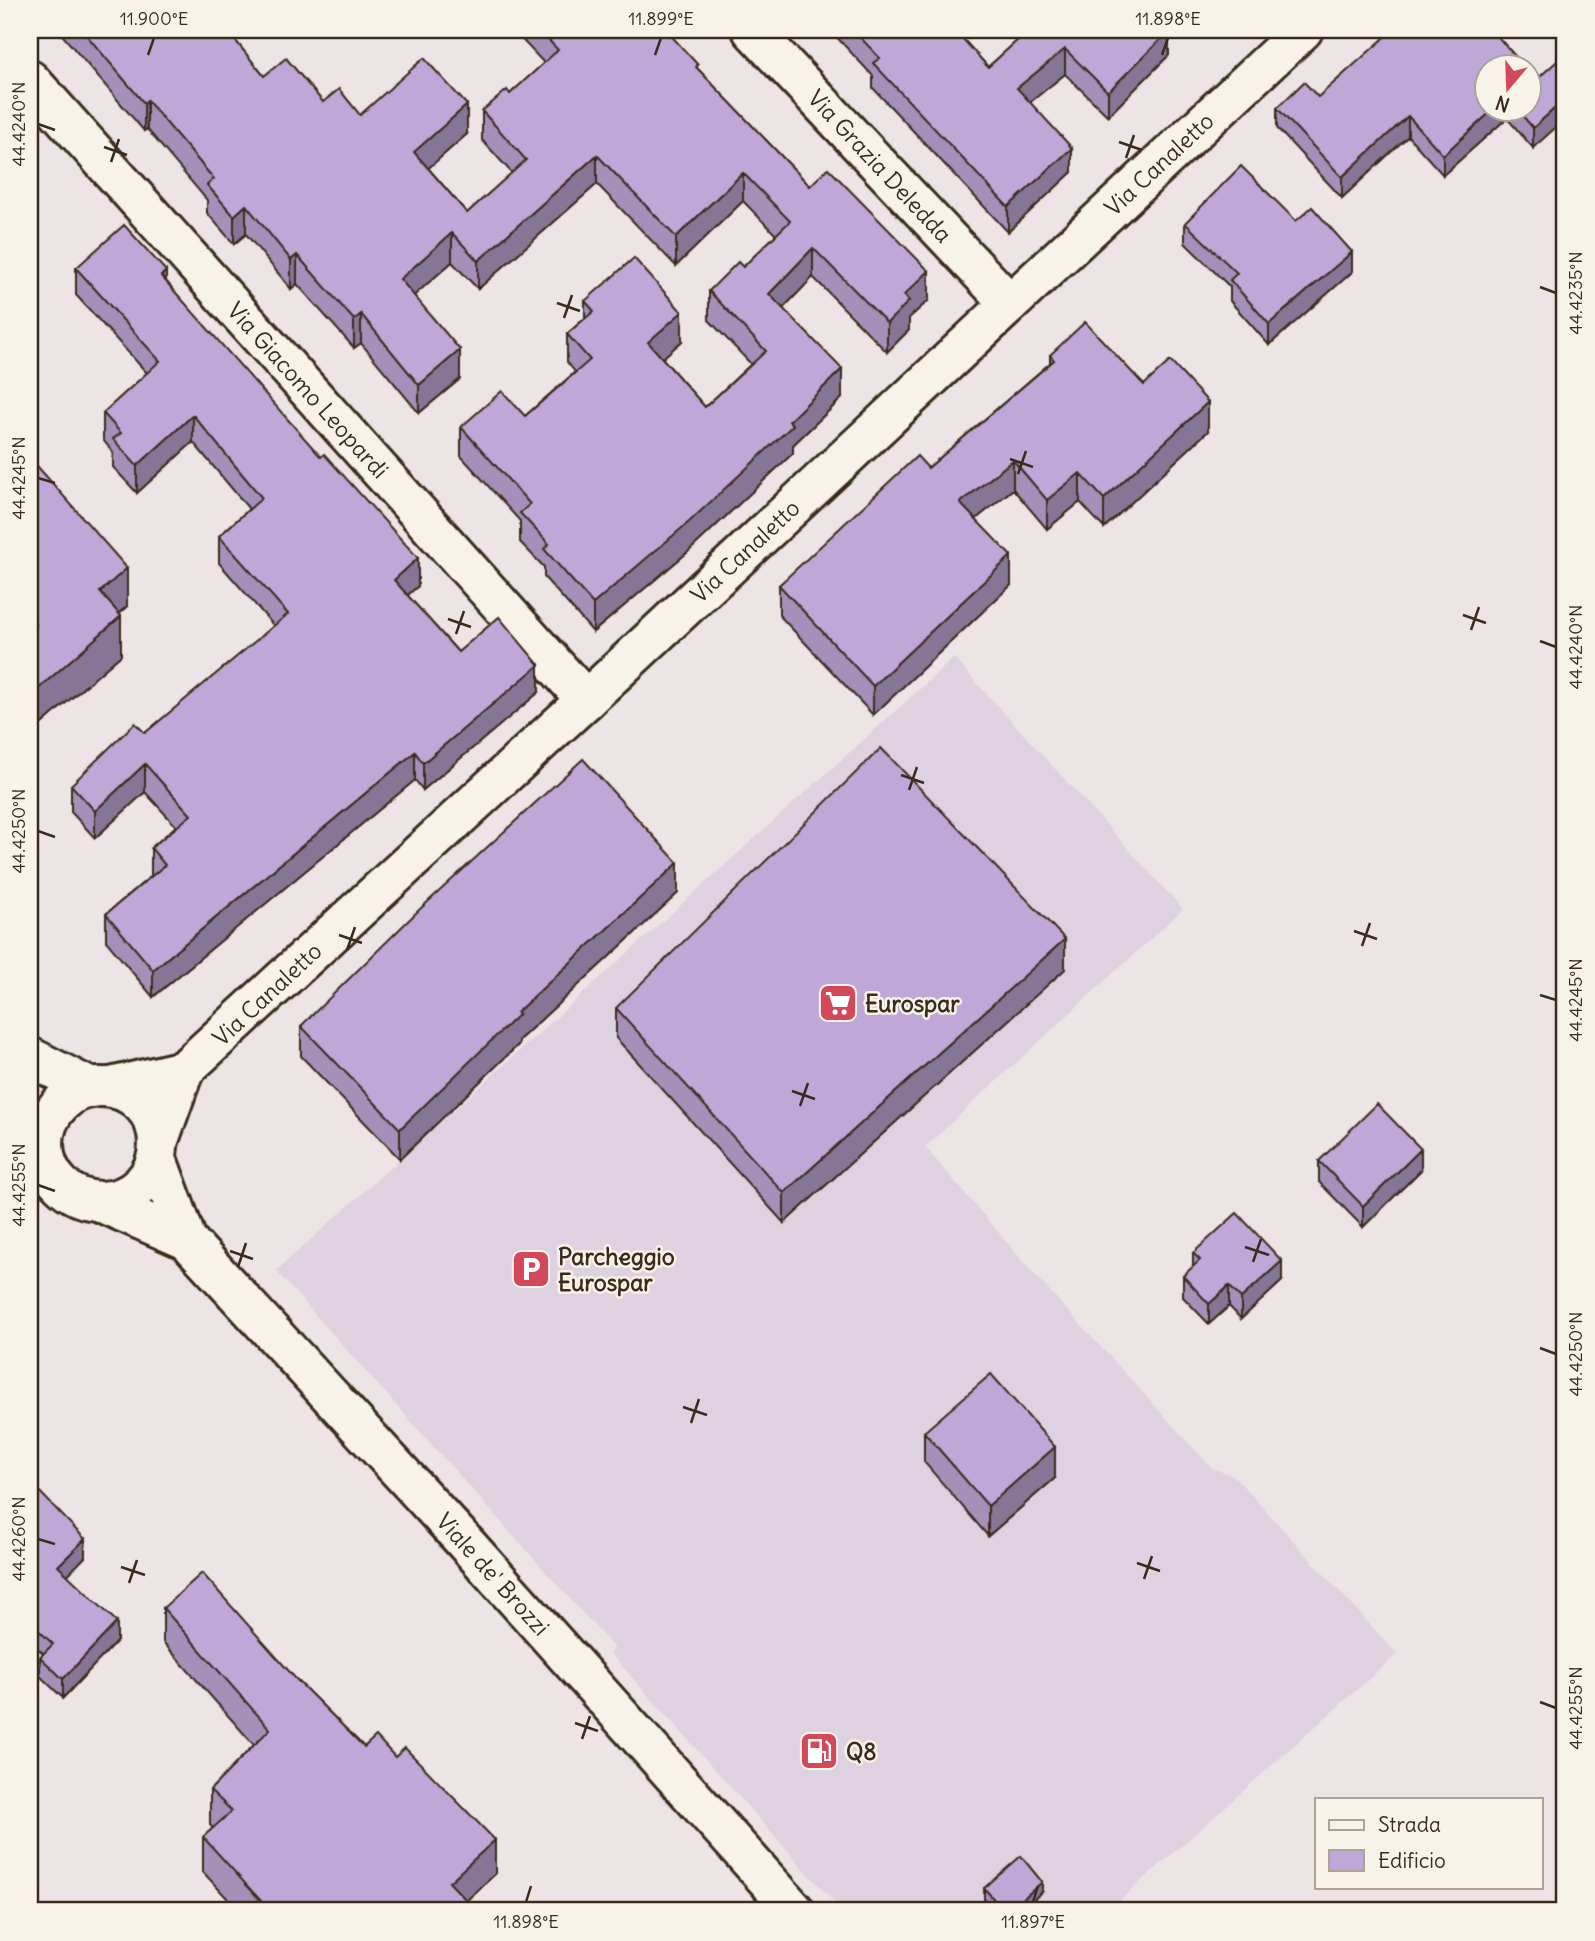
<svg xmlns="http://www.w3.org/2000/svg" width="1595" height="1941" viewBox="0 0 1595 1941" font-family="Delius,sans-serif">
<rect width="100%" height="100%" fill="#ece4e5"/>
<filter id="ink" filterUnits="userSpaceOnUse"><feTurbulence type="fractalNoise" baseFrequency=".0143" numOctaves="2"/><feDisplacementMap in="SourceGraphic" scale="14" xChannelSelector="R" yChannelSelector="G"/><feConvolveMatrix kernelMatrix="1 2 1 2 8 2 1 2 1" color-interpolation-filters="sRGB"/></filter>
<g filter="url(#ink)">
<polygon fill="#ded2e1" points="954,658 1183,909 925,1147 1034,1274 1212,1468 1234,1476 1397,1654 1108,1911 842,1911 610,1653 614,1648 276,1271"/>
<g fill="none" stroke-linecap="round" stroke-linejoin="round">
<g stroke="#3b2a1e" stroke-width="44">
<g id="minor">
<polyline points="752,30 1009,303"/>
<polyline points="30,80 586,700"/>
<polyline points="111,1087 184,1070"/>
<polyline points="159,1140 184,1070 586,700 1303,30"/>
</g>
</g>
<g stroke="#3b2a1e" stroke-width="44">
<g id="tertiary">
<polyline points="30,1057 91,1088"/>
<circle cx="101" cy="1144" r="57"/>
<polyline points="157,1159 187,1240 461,1538 795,1911"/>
<polyline points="100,1202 187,1240"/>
</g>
</g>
<use href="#minor" stroke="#f7f3e8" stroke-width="38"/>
<use href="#tertiary" stroke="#f7f3e8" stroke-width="38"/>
</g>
<g fill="#a490b9" stroke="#3b2a1e" stroke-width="2">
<polygon points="58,30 227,30 264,76 323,102 360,115 467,134 428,168 467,213 512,173 482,140 482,111 510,94 544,63 513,30 666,30 698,69 810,186 929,300 909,318 909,330 887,352 813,277 783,308 842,398 793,445 793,453 689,551 593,632 544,577 544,567 520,542 520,521 461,456 461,427 525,416 575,372 567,362 567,334 585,318 585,301 682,341 662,358 705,407 751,364 709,320 709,291 743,267 776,235 743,201 676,266 597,184 478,289 452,262 414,295 460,379 419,413 361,343 354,348 297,284 291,289 246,234 234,244 207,213 207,200 147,129 144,131"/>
<polygon points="830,30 955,30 988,67 1029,30 1169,30 1169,55 1108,116 1065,74 1030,102 1072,172 1008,232 873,88 873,76"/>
<polygon points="1554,30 1565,30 1565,42"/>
<polygon points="1536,80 1533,148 1507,118 1443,175 1408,136 1342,198 1277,128 1277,108 1318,97 1487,108 1529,108"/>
<polygon points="1296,221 1352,272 1269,345 1230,301 1230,287 1185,243 1185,223"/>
<polygon points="76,268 166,281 418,586 407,595 458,652 539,692 423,790 415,780 153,997 106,941 106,914 151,876 151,848 176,826 145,792 95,838 71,812 71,785 145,733 274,626 219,563 219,536 249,509 193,442 137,493 113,467 113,452 103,440 103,413 147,373 76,295"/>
<polygon points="1050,355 1144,385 1208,431 1104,528 1080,502 1047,529 1013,489 976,519 1011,585 873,715 779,615 779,585 928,468 1050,363"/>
<polygon points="30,458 127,606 119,614 121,655 30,734"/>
<polygon points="678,893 519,1040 519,1044 400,1159 301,1056 301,1026"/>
<polygon points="1065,969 784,1223 616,1038 616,1008"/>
<polygon points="1319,1161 1421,1170 1363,1227 1319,1182"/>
<polygon points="1193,1253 1282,1281 1241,1319 1229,1306 1209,1324 1183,1297 1183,1276 1193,1267"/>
<polygon points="924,1432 1055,1478 988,1536 924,1462"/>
<polygon points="30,1493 85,1557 67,1575 117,1641 63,1698 40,1676 40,1657 43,1653 33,1644 33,1632 30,1629"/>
<polygon points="163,1608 295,1678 364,1747 495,1874 466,1901 466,1911 239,1911 203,1872 203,1837 213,1828 210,1825 210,1790 254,1745 163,1642"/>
<polygon points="984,1888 1042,1892 1020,1911 995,1911 984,1899"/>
</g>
<g fill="#867696" stroke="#3b2a1e" stroke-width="2">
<polygon points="1169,31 1169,55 1108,116 1108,92"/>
<polygon points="1065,49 1065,74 1017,113 1017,88"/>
<polygon points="1565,99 1565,119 1533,148 1533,128"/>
<polygon points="147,100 147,129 144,131 144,103"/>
<polygon points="467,105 467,134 414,181 414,152"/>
<polygon points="1495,108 1507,108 1507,118 1443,175 1443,155"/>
<polygon points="1408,116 1408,136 1342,198 1342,177"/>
<polygon points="1072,148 1072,172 1008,232 1008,207"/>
<polygon points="597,155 597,184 478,289 478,261"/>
<polygon points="743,173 743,201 676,266 676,237"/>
<polygon points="246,205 246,234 234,244 234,216"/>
<polygon points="452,233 452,262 400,308 400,279"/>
<polygon points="813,248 813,277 769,323 769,294"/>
<polygon points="1352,252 1352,272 1269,345 1269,324"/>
<polygon points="297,255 297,284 291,289 291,260"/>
<polygon points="166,271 166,299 161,276"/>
<polygon points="929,271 929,300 909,318 909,330 887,352 887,323 904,295"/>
<polygon points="682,312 682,341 648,371 648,342"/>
<polygon points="361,314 361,343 354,348 354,320"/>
<polygon points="460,350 460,379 419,413 419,385"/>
<polygon points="842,369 842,398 793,445 793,453 689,551 593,632 593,604 789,421"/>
<polygon points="1208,402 1208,431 1104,528 1104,499"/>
<polygon points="193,415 193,442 137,493 137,466"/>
<polygon points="1013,460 1013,489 960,532 960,503"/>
<polygon points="1080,473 1080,502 1047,529 1047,500"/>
<polygon points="1011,556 1011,585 873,715 873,686"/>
<polygon points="418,558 418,586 394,607 394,580"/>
<polygon points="127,568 127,606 100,630 100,592"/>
<polygon points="121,616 121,655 30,734 30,696"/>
<polygon points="539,665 539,692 423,790 423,763"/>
<polygon points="415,752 415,780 153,997 153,970"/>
<polygon points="145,764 145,792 95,838 95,811"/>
<polygon points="678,863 678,893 519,1040 519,1044 400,1159 400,1129 517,1012"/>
<polygon points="1065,939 1065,969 784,1223 784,1193"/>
<polygon points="1421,1149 1421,1170 1363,1227 1363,1206"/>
<polygon points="1282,1261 1282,1281 1241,1319 1241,1298"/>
<polygon points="1229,1286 1229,1306 1209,1324 1209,1304"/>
<polygon points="1055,1447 1055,1478 988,1536 988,1506"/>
<polygon points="85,1539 85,1557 58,1585 58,1566"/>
<polygon points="117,1622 117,1641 63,1698 63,1679"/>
<polygon points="495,1840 495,1874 466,1901 466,1911 449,1911 449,1882"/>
<polygon points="1042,1882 1042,1892 1020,1911 1009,1911"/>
</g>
<g fill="#bfa8d7" stroke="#3b2a1e" stroke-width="2">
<polygon points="82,30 227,30 264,76 286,58 323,102 339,89 360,115 424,58 467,105 414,152 467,213 526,160 482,111 507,90 510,94 558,50 539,30 666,30 698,65 696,67 810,186 828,168 929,271 904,295 909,301 887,323 813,248 769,294 842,369 789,421 793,425 689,522 593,604 544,549 549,544 520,513 530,504 461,427 502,391 525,416 590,360 567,334 594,311 585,301 634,258 682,312 648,342 705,407 766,351 709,291 738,262 743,267 790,221 743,173 676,237 597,155 478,261 452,233 400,279 460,350 419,385 361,314 354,320 297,255 291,260 246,205 234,216 207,185 214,179 147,100 144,103"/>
<polygon points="853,30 955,30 988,67 1029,30 1169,31 1108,92 1065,49 1017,88 1072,148 1008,207 873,63 880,58"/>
<polygon points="1393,30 1405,30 1406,31 1408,30 1492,30 1524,66 1487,66 1487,108 1495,108 1443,155 1408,116 1342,177 1277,108 1304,82 1318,97"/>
<polygon points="1565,54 1565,99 1533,128 1516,108 1529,108 1529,72 1536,80"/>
<polygon points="1241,166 1296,221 1312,207 1352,252 1269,324 1230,280 1237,273 1185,223"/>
<polygon points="124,225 166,271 161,276 321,457 324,454 418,558 394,580 458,652 499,617 539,665 423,763 415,752 153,970 106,914 165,865 151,848 191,815 145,764 95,811 71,785 135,723 145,733 288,614 219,536 262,498 193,415 137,466 113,439 121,433 103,413 160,361 76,268"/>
<polygon points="1085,322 1144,385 1170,361 1208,402 1104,499 1080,473 1047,500 1013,460 960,503 1011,556 873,686 779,585 917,456 928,468 1054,360 1050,355"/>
<polygon points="30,458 127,568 100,592 121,616 30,696 30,631 36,625 30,618"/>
<polygon points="881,748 1065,939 784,1193 616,1008"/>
<polygon points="583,759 678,863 517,1012 519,1014 400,1129 301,1026 420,909"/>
<polygon points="1377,1104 1421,1149 1363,1206 1319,1161"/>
<polygon points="1237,1213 1282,1261 1241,1298 1229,1286 1209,1304 1183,1276 1200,1260 1193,1253"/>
<polygon points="991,1374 1055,1447 988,1506 924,1432"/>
<polygon points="35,1487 85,1539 58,1566 117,1622 63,1679 40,1657 53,1644 33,1625 38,1619 30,1610 30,1493"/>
<polygon points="202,1573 295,1678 364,1747 376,1736 395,1757 405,1748 495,1840 449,1882 466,1900 453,1911 270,1911 203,1837 232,1811 210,1790 270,1729 163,1608"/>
<polygon points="1021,1856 1042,1882 1009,1911 1004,1911 984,1888"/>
</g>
</g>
<path fill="none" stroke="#3b2a1e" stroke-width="2.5" d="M 148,55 L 154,38M 655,55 L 661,38M 1162,55 L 1168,38M 38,124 L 55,130M 1119,142 L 1142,150M 104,147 L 127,155M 1126,158 L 1134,135M 111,162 L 119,139M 1540,287 L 1556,293M 557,303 L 580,311M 564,318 L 572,295M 1010,459 L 1033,467M 1018,474 L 1026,451M 38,478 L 55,483M 1463,615 L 1486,623M 448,619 L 471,627M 1471,630 L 1479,607M 456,634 L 464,611M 1540,641 L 1556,647M 901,775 L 924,783M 909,790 L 917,767M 38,831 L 55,837M 1354,931 L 1377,939M 339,935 L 362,943M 1362,946 L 1370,923M 347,950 L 355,927M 1540,995 L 1556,1000M 792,1091 L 815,1099M 800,1106 L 808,1083M 38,1185 L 55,1191M 1245,1247 L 1269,1255M 230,1251 L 253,1259M 1253,1262 L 1261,1239M 238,1267 L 246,1243M 1540,1348 L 1556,1354M 683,1407 L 707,1415M 691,1423 L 699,1399M 38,1539 L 55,1544M 1137,1563 L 1160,1571M 121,1567 L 145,1575M 1144,1579 L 1152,1556M 129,1583 L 137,1560M 1540,1702 L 1556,1708M 575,1723 L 598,1731M 582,1739 L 590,1716M 526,1902 L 531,1886M 1033,1902 L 1038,1886"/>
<defs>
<g id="supermarket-square" transform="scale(2.0125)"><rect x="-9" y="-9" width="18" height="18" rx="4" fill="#d1495b" stroke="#f7f3e8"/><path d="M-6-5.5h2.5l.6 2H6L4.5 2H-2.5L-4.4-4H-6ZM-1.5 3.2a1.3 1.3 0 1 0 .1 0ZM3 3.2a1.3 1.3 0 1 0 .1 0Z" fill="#fff"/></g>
<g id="parking-square" transform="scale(2.0125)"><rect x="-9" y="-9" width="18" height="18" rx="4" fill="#d1495b" stroke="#f7f3e8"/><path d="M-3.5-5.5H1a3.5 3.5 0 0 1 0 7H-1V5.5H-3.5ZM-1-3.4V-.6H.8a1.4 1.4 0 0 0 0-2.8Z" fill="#fff"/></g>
<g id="fuel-square" transform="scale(2.0125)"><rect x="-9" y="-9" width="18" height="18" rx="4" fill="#d1495b" stroke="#f7f3e8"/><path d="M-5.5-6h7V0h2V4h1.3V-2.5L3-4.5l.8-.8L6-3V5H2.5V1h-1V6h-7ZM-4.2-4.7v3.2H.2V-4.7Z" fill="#fff"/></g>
</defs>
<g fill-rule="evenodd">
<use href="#supermarket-square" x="838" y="1003"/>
<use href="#parking-square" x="531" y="1269"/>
<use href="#fuel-square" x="819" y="1751"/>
</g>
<g text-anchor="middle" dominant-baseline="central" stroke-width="5" stroke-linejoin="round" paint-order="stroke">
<g font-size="23" fill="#3b2a1e" stroke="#f7f3e8">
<text transform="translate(1159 164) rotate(-43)">Via Canaletto</text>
<text transform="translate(880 166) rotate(47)">Via Grazia Deledda</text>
<text transform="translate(308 390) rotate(48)">Via Giacomo Leopardi</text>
<text transform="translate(745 551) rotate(-43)">Via Canaletto</text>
<text transform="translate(267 994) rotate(-43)">Via Canaletto</text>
<text transform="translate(493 1574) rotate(48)">Viale de' Brozzi</text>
</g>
<g font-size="23" font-weight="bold" fill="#3b2a1e" stroke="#f7f3e8" text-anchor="start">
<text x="865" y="1003">Eurospar</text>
<text x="558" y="1256">Parcheggio<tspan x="558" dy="26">Eurospar</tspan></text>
<text x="846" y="1751">Q8</text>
</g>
</g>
<rect width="1595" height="1941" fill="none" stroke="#f7f3e8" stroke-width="77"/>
<rect x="1315" y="1798" width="228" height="91" fill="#f7f3e8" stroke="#aca397" stroke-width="2"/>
<rect x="1329" y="1820" width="35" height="10" fill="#f7f3e8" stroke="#aca397" stroke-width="2"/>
<text x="1378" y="1832" font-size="21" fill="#3b2a1e">Strada</text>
<rect x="1329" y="1850" width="35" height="21" fill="#bfa8d7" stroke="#aca397" stroke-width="2"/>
<text x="1378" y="1868" font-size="21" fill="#3b2a1e">Edificio</text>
<g transform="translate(1508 88) rotate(199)"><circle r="33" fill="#f7f3e8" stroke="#aca397" stroke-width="2"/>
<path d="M0-5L12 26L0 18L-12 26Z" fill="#d1495b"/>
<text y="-10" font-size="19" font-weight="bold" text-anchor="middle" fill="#3b2a1e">N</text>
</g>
<rect x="38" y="38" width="1518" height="1864" fill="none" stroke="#3b2a1e" stroke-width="2.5"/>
<g font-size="18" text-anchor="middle" fill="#3b2a1e">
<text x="154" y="25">11.900°E</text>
<text x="661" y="25">11.899°E</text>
<text x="1168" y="25">11.898°E</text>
<text transform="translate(19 124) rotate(-90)" y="6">44.4240°N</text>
<text transform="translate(1576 293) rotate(-90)" y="6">44.4235°N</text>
<text transform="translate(19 478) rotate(-90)" y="6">44.4245°N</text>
<text transform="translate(1576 647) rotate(-90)" y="6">44.4240°N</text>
<text transform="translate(19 831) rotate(-90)" y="6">44.4250°N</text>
<text transform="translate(1576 1000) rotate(-90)" y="6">44.4245°N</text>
<text transform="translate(19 1185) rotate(-90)" y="6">44.4255°N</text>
<text transform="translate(1576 1354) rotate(-90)" y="6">44.4250°N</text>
<text transform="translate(19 1539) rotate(-90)" y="6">44.4260°N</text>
<text transform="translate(1576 1708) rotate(-90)" y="6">44.4255°N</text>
<text x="526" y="1928">11.898°E</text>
<text x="1033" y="1928">11.897°E</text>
</g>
</svg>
